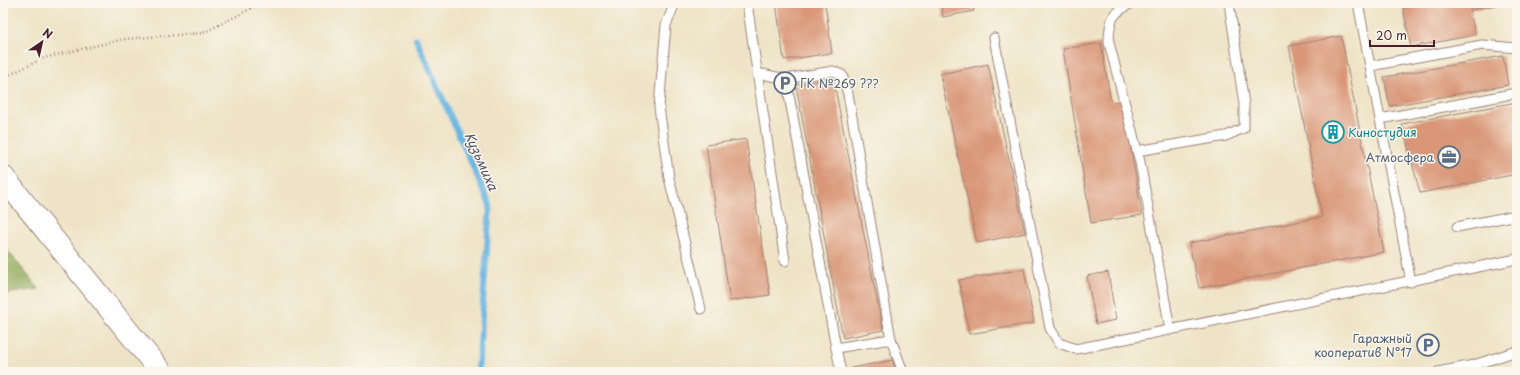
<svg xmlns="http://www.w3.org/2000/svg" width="1520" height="375" viewBox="0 0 1520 375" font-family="'Playpen Sans',sans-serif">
<rect width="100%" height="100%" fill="#fbf7ec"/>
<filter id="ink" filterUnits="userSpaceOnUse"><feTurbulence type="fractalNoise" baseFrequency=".025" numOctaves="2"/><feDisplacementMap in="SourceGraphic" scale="8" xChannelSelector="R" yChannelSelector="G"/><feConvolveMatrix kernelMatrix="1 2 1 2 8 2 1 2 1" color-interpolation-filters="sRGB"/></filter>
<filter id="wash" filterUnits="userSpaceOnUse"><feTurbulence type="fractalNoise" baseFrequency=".012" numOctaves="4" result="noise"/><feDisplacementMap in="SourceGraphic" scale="16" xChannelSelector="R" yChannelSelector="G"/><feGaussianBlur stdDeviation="0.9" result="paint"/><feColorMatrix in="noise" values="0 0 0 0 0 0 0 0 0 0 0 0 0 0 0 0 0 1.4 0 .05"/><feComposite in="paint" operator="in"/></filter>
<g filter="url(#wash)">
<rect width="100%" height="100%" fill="#eee3c6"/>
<polygon fill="#90aa5b" stroke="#6d6443" points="3,245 39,289 12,293 3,296"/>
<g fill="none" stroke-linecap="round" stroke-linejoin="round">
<polyline stroke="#68b5e2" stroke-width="6" points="416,39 490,205 478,372"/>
</g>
<g id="blocks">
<g fill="#d99778">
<polygon points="776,3 825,3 832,53 784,60"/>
<polygon points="941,3 972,3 974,11 943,17"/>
<polygon points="1402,3 1502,3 1502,4 1470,10 1475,35 1411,47"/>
<polygon points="1341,36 1384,252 1199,288 1189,243 1322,217 1289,46"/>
<polygon points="1101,43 1111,102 1123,100 1142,215 1091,223 1063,49"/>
<polygon points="1503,56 1508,85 1390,106 1384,77"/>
<polygon points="988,64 1025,233 977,243 940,74"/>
<polygon points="833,78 883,330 843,338 796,85"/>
<polygon points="1517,102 1517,174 1420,193 1402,124"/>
<polygon points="746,139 770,295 730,301 706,145"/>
<polygon points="1024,269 1034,323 969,334 959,280"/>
<polygon points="1108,272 1116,320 1096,324 1087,276"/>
<polygon points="893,360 895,372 851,372 851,368"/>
</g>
</g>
</g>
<g filter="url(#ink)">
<use href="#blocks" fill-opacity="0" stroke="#9c8178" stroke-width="1"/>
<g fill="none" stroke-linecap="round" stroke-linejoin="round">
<g stroke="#9c8178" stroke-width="11">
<g id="lane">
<polyline points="675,3 666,25 659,107 669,178 701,309"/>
<polyline points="747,3 785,261"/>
<path d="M 1132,3 C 1111,13 1109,21 1109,43 L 1140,162 L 1170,329"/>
<polyline points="1358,3 1411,282"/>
<polyline points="994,38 1050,328 1059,343 1076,349 1517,259"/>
<polyline points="1370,66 1482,45 1517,48"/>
<polyline points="757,73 786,79 833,71 842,75 848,94 891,339 836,348 786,79"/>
<polyline points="1380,119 1517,93"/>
<polyline points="1137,151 1226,136 1244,128 1244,104 1229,3"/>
<polyline points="1457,227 1517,215"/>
<polyline points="891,339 903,372"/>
<polyline points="836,348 841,372"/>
<polyline points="1438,372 1474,365 1517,351"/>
</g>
</g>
<g stroke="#9c8178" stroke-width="24">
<polyline id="secondary" points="3,177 161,372"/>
</g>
<polyline stroke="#9c8178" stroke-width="2.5" stroke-dasharray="1 3" stroke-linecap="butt" points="3,78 44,58 124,39 203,33 262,3"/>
<use href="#lane" stroke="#fff" stroke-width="9"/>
<use href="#secondary" stroke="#fff" stroke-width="22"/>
</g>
</g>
<defs>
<g id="parking-ring" transform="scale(1.15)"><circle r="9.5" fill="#fbf7ec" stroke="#5c6f8a" stroke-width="1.5"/><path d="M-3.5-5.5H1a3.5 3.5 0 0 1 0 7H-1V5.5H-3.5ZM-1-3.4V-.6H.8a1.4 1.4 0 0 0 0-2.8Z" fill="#5c6f8a"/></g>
<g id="building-ring" transform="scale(1.15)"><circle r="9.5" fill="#fbf7ec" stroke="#0f9aa8" stroke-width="1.5"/><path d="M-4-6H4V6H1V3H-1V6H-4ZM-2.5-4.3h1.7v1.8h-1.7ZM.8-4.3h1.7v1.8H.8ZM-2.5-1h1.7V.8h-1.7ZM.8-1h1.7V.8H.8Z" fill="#0f9aa8"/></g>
<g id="office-ring" transform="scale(1.15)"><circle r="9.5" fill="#fbf7ec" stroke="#5c6f8a" stroke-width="1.5"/><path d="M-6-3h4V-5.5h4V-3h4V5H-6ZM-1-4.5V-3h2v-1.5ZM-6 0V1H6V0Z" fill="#5c6f8a"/></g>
</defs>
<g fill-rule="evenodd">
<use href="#parking-ring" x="785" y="83"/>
<use href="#building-ring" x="1333" y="132"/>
<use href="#office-ring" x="1449" y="157"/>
<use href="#parking-ring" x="1428" y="345"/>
</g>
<g text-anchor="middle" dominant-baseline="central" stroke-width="3" stroke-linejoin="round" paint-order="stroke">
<g font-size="12" fill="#4e5e75" stroke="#fbf7ec" text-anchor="end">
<text x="800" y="83" text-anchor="start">ГК №269 ???</text>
<text x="1434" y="157">Атмосфера</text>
<text x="1412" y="338">Гаражный<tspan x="1412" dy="14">кооператив N°17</tspan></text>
</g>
<g font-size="12" fill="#0d838f" stroke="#fbf7ec" text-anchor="start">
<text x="1348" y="132">Киностудия</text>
</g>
<g font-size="13" font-style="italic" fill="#54546b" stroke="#fbf7ec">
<text transform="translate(482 161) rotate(66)">Кузьмиха</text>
</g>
</g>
<rect width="1520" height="375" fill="none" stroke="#fbf7ec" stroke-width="16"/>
<g transform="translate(42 42) rotate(34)" stroke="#fbf7ec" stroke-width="3" paint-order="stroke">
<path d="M0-3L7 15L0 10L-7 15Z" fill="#4a1f2b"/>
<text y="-6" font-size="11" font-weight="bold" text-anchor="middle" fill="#4a1f2b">N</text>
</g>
<path d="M1370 40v6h64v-6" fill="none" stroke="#4a1f2b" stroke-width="2"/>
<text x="1376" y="40" font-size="12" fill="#4a1f2b" stroke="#fbf7ec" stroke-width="3" paint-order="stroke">20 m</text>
</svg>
